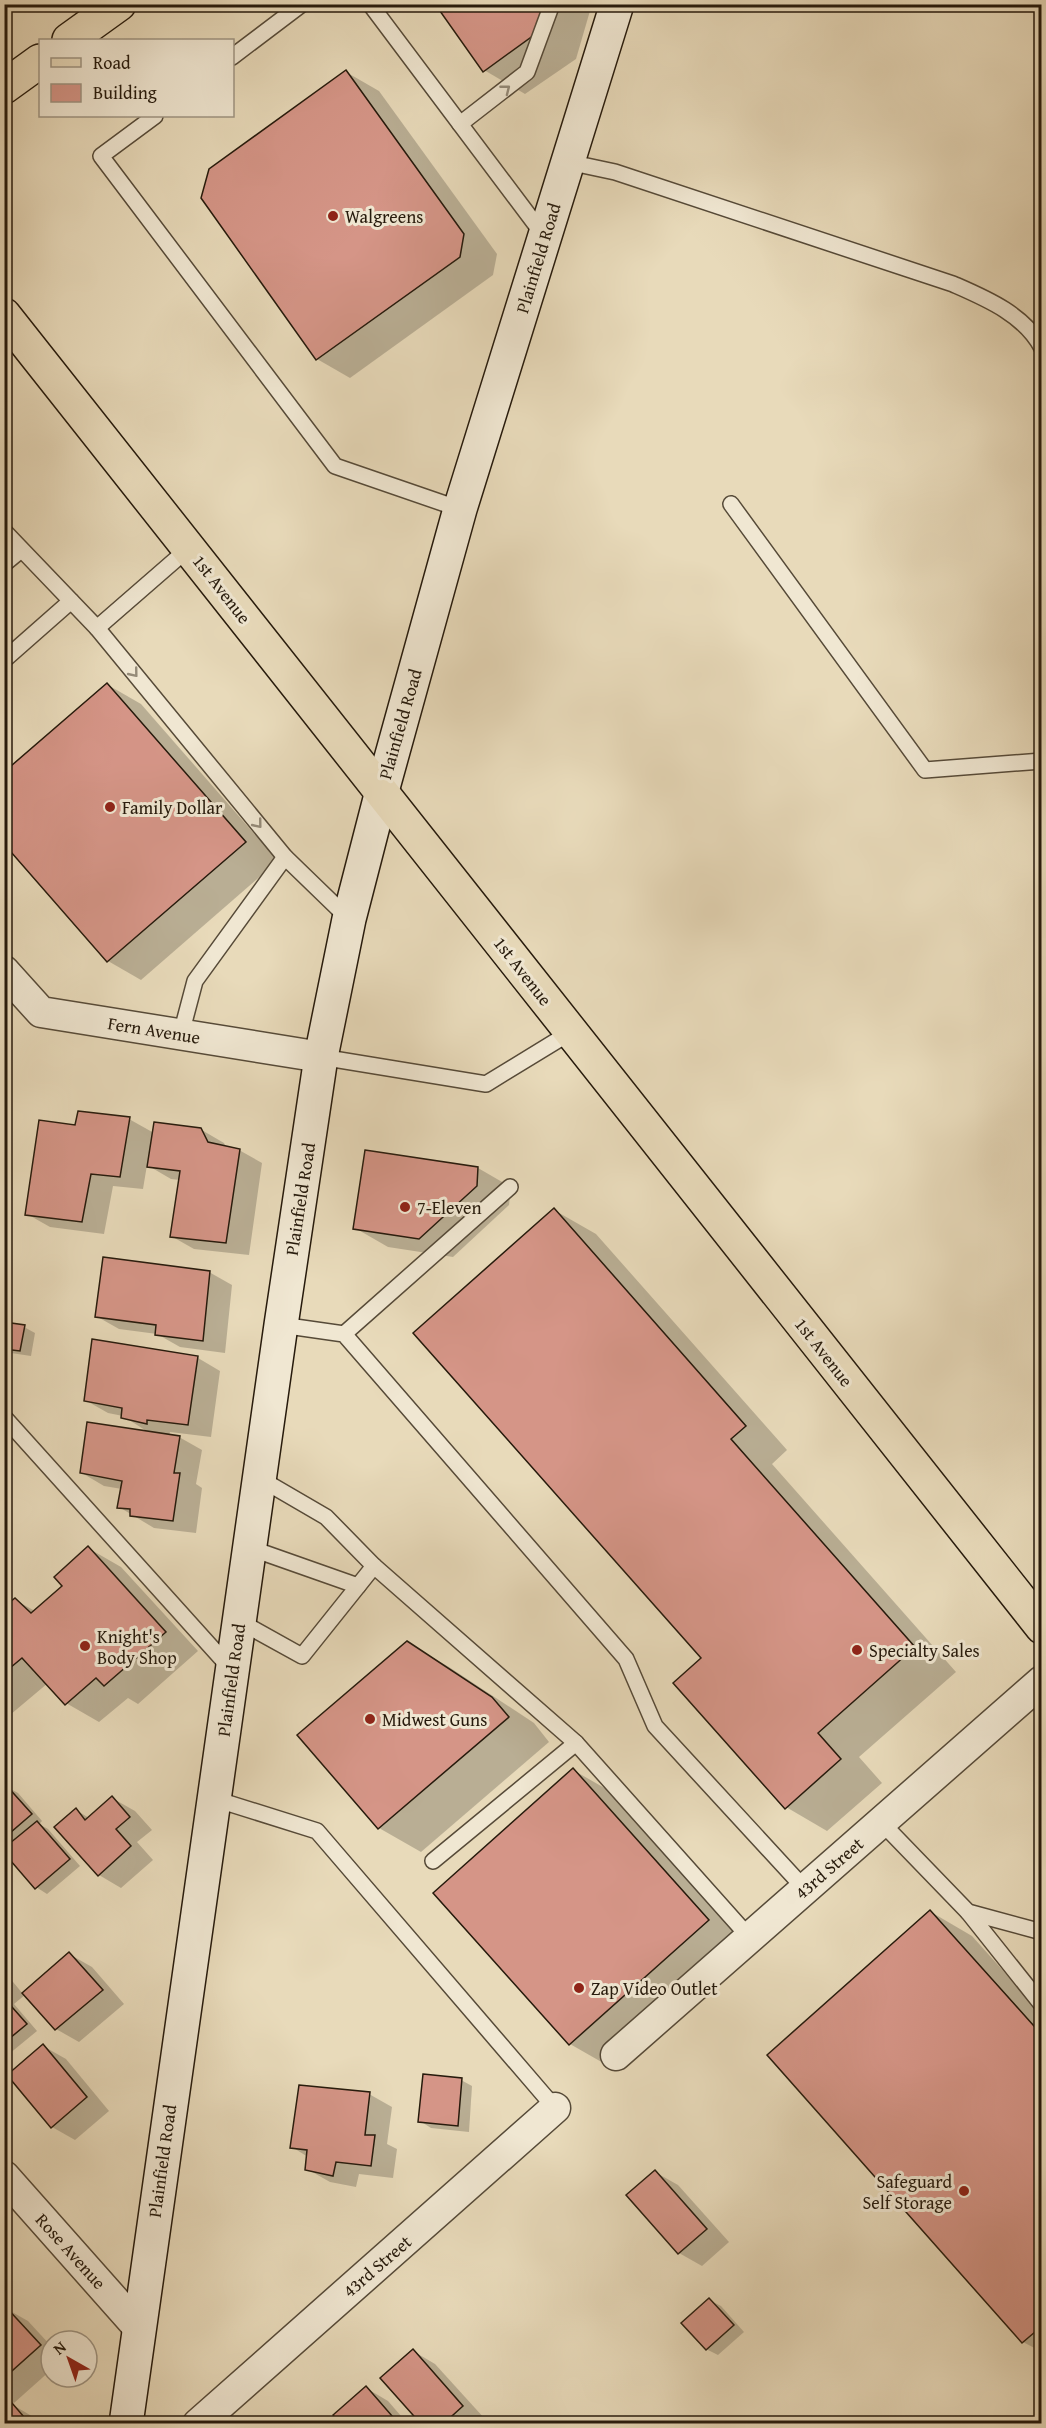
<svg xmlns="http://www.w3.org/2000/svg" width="1046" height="2428" viewBox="0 0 1046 2428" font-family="'Gentium Book Plus',serif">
<rect width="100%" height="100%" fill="#e8daba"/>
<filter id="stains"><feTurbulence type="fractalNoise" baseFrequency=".00333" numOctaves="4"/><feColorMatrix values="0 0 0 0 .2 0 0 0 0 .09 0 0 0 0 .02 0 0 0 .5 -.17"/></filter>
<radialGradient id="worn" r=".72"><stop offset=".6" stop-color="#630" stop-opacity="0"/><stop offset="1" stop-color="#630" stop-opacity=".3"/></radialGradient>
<g fill="#0003">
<polygon points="437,4 592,4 576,59 525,94 484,70"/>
<polygon points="346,72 379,91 497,254 493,275 350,378 317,359"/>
<polygon points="108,685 141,704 278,861 141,980 108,961 4,842"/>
<polygon points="129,1119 154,1133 200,1129 224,1143 226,1147 239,1150 262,1163 249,1255 194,1249 171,1236 180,1180 171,1179 147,1165 143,1189 113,1186 104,1234 50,1227 27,1214 76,1127"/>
<polygon points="478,1168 511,1187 509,1205 453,1257 388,1247 355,1228"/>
<polygon points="554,1210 596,1234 787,1450 772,1464 956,1672 859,1757 882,1783 827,1831 786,1807 703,1658"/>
<polygon points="209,1272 232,1285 225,1353 180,1347 157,1334 119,1329 96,1316"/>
<polygon points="4,1323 24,1327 35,1333 31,1356 4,1352"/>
<polygon points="198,1358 220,1371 211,1437 170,1432 169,1436 179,1437 202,1450 196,1484 202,1488 196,1533 154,1528 119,1507 122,1489 104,1486 82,1473 148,1432 123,1416 108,1413 85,1400"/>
<polygon points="88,1548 121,1567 198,1651 138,1704 128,1698 99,1722 66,1703 48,1683 4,1720 4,1609 15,1600 35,1611 64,1586"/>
<polygon points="407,1643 449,1667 534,1723 549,1742 421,1852 379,1828"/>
<polygon points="573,1770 615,1794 750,1945 612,2068 570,2044 436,1893"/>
<polygon points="7,1787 18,1793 42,1821 39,1824 48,1829 80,1866 47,1894 36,1887 4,1849 4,1788"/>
<polygon points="112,1798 135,1811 152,1830 137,1842 153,1860 121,1888 99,1875 76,1810 89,1818"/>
<polygon points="931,1912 972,1936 1042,2014 1042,2352 1023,2342"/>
<polygon points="69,1954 92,1967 124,2004 79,2042 56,2029 26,1994 14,2004 37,2031 9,2054 4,2052 4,1971 23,1994"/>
<polygon points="43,2046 66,2059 109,2111 75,2140 52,2127 9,2076"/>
<polygon points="461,2080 472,2086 469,2132 431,2128 420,2121"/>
<polygon points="369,2094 392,2107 387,2144 397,2149 393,2178 359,2174 356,2187 330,2182 307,2169 308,2157 292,2147"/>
<polygon points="655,2172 678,2185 729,2242 702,2266 679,2253 628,2195"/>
<polygon points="709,2300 721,2306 744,2332 718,2355 706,2349"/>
<polygon points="5,2308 28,2321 51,2346 51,2370 14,2403 4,2397"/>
<polygon points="413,2351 435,2364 485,2419 480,2424 423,2424"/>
<polygon points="366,2388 388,2401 408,2424 342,2424"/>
<polygon points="13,2405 35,2418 40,2424 4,2424"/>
</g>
<g fill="#d59587" stroke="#261a0c" stroke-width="1.5">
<polygon points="435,4 543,4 534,35 483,72"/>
<polygon points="346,70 464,234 460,257 316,360 201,198 209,169"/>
<polygon points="107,683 246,842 107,962 4,844 4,772"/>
<polygon points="78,1111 130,1117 120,1177 91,1174 82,1222 25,1215 39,1120 75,1125"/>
<polygon points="154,1122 201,1128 208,1142 240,1149 226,1243 170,1237 180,1171 147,1167"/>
<polygon points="365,1150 478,1167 477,1186 419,1239 353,1229"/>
<polygon points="554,1208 746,1426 731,1439 915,1647 818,1733 841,1759 785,1809 673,1683 701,1658 413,1333"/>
<polygon points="103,1257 210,1271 203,1341 155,1335 156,1325 95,1317"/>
<polygon points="4,1322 25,1325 20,1351 4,1349"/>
<polygon points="92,1339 198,1356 188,1425 147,1420 147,1424 121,1418 122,1408 84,1401"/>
<polygon points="87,1422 180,1436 174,1473 180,1473 173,1521 130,1516 130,1509 117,1508 122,1481 80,1473"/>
<polygon points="88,1546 166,1632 104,1686 96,1678 65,1705 22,1658 4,1673 4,1607 15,1598 31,1613 62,1586 54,1577"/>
<polygon points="407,1641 492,1697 509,1717 378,1829 297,1735"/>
<polygon points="573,1768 709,1920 569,2045 433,1893"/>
<polygon points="6,1785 32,1814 4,1838 4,1786"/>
<polygon points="112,1796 130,1817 116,1829 131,1846 98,1876 54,1827 76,1808 85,1820"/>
<polygon points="37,1821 70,1859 35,1889 4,1853 4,1848"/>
<polygon points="930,1910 1042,2035 1042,2326 1022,2343 767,2055"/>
<polygon points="69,1952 103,1990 55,2030 22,1993"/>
<polygon points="4,1998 27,2024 4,2043"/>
<polygon points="43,2044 87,2097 51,2128 7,2075"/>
<polygon points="423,2074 462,2078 458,2126 418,2122"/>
<polygon points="299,2085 370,2092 365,2135 375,2135 371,2166 336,2162 333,2176 305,2170 307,2150 290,2148"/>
<polygon points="655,2170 707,2229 678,2254 626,2195"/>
<polygon points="709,2298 734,2325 706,2350 681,2323"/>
<polygon points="5,2306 41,2345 4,2378 4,2307"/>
<polygon points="413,2349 463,2406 443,2424 421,2424 380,2378"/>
<polygon points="366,2386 399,2424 340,2424 333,2415"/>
<polygon points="12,2403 30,2424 4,2424 4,2410"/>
</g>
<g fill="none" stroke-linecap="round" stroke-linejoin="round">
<g stroke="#564a38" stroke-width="18">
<g id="lane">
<polyline points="370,4 545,237"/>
<polyline points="232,57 302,4"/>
<polyline points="155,116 101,156 335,466 460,509"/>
<polyline points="460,124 527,72 552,4"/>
<path d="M 568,162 L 615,172 L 953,284 C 985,298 1024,314 1042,348"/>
<polyline points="731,504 925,770 1042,761"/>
<polyline points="4,531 97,628 285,857 349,919"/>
<polyline points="4,564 21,550"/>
<polyline points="97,628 189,548"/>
<polyline points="4,660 71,601"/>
<polyline points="181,1034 195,981 285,857"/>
<polyline points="321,1057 486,1084 571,1032"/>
<polyline points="281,1325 344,1334 626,1659 655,1726 805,1889"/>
<polyline points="344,1334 510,1187"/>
<polyline points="4,1417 231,1669"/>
<polyline points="250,1548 358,1586"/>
<polyline points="374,1566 576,1743 750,1938"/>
<polyline points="239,1621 302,1656 374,1566 326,1517 259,1478"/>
<polyline points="215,1799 317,1831 555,2108"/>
<polyline points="881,1822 968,1912 1042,1932"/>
<polyline points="433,1861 576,1743"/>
<polyline points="968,1912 1042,2005"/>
</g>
</g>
<g stroke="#564a38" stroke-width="33">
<g id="street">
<polyline points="4,971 41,1012 321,1057"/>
<polyline points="616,2055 1042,1681"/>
<polyline points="4,2176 138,2327"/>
<polyline points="198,2424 555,2108"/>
</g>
</g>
<g stroke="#261a0c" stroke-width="36">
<polyline id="secondary" points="126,2424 281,1325 321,1057 349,919 382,791 460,509 617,4"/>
</g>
<g stroke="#261a0c" stroke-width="36">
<g id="primary">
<polyline points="69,40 119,4"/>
<polyline points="4,87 40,61"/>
<polyline points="4,315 1042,1627"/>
</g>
</g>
<use href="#lane" stroke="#f0e7d2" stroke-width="15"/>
<use href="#street" stroke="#f0e7d2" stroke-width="30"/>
<use href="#secondary" stroke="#f0e7d2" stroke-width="33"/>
<use href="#primary" stroke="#e8daba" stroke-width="33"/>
</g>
<defs><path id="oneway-chevron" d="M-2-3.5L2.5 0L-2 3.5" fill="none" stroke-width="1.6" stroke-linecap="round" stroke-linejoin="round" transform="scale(1.5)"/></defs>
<g stroke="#958b79">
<use href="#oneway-chevron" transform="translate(506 89) rotate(-38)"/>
<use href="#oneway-chevron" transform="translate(134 673) rotate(51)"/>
<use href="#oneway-chevron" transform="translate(258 824) rotate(51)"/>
</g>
<g fill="#8f2418" stroke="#f0e7d2" stroke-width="2">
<circle cx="333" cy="216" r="6"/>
<circle cx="110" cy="807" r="6"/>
<circle cx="405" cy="1207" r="6"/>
<circle cx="85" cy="1646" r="6"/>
<circle cx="857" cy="1650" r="6"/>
<circle cx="370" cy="1719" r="6"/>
<circle cx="579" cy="1988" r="6"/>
<circle cx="964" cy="2191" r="6"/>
</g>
<g text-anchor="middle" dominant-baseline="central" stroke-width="6" stroke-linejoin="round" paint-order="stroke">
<g font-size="18" fill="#261a0c" stroke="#f0e7d2" text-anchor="start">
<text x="345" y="216">Walgreens</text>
<text x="122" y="807">Family Dollar</text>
<text x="417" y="1207">7-Eleven</text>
<text x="97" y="1636">Knight's<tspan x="97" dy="21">Body Shop</tspan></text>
<text x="869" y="1650">Specialty Sales</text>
<text x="382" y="1719">Midwest Guns</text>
<text x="591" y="1988">Zap Video Outlet</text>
<text x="952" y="2181" text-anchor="end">Safeguard<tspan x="952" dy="21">Self Storage</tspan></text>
</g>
<g font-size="18" fill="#261a0c" stroke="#f0e7d2">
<text transform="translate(538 258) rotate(-73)">Plainfield Road</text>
<text transform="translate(222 589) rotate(52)">1st Avenue</text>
<text transform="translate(400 724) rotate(-74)">Plainfield Road</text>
<text transform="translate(523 971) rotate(52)">1st Avenue</text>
<text transform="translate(154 1030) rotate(9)">Fern Avenue</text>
<text transform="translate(300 1199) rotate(-81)">Plainfield Road</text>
<text transform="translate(824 1352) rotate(52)">1st Avenue</text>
<text transform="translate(231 1680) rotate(-82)">Plainfield Road</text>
<text transform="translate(829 1868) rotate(-41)">43rd Street</text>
<text transform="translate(162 2161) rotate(-82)">Plainfield Road</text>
<text transform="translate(71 2251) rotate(48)">Rose Avenue</text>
<text transform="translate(377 2266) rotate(-41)">43rd Street</text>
</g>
</g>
<rect width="1046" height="2428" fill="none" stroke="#e8daba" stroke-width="24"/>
<rect x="6" y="6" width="1034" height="2416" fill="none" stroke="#261a0c" stroke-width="3"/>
<rect x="12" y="12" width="1022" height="2404" fill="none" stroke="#261a0c" stroke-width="1.5"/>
<rect x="39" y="39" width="195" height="78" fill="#f0e7d2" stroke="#9f9583" stroke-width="1.5"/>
<rect x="51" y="58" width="30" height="9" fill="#e8daba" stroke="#9f9583" stroke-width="1.5"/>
<text x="93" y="69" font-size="18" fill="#261a0c">Road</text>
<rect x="51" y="84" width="30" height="18" fill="#d59587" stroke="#9f9583" stroke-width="1.5"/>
<text x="93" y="99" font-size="18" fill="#261a0c">Building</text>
<g transform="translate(69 2359) rotate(320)"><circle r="28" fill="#f0e7d2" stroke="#9f9583" stroke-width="1.5"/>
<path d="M0-4.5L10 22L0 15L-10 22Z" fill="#8f2418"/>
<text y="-9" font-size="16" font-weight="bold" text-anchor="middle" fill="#261a0c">N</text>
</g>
<rect width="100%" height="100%" filter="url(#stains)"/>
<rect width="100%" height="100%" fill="url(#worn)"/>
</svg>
